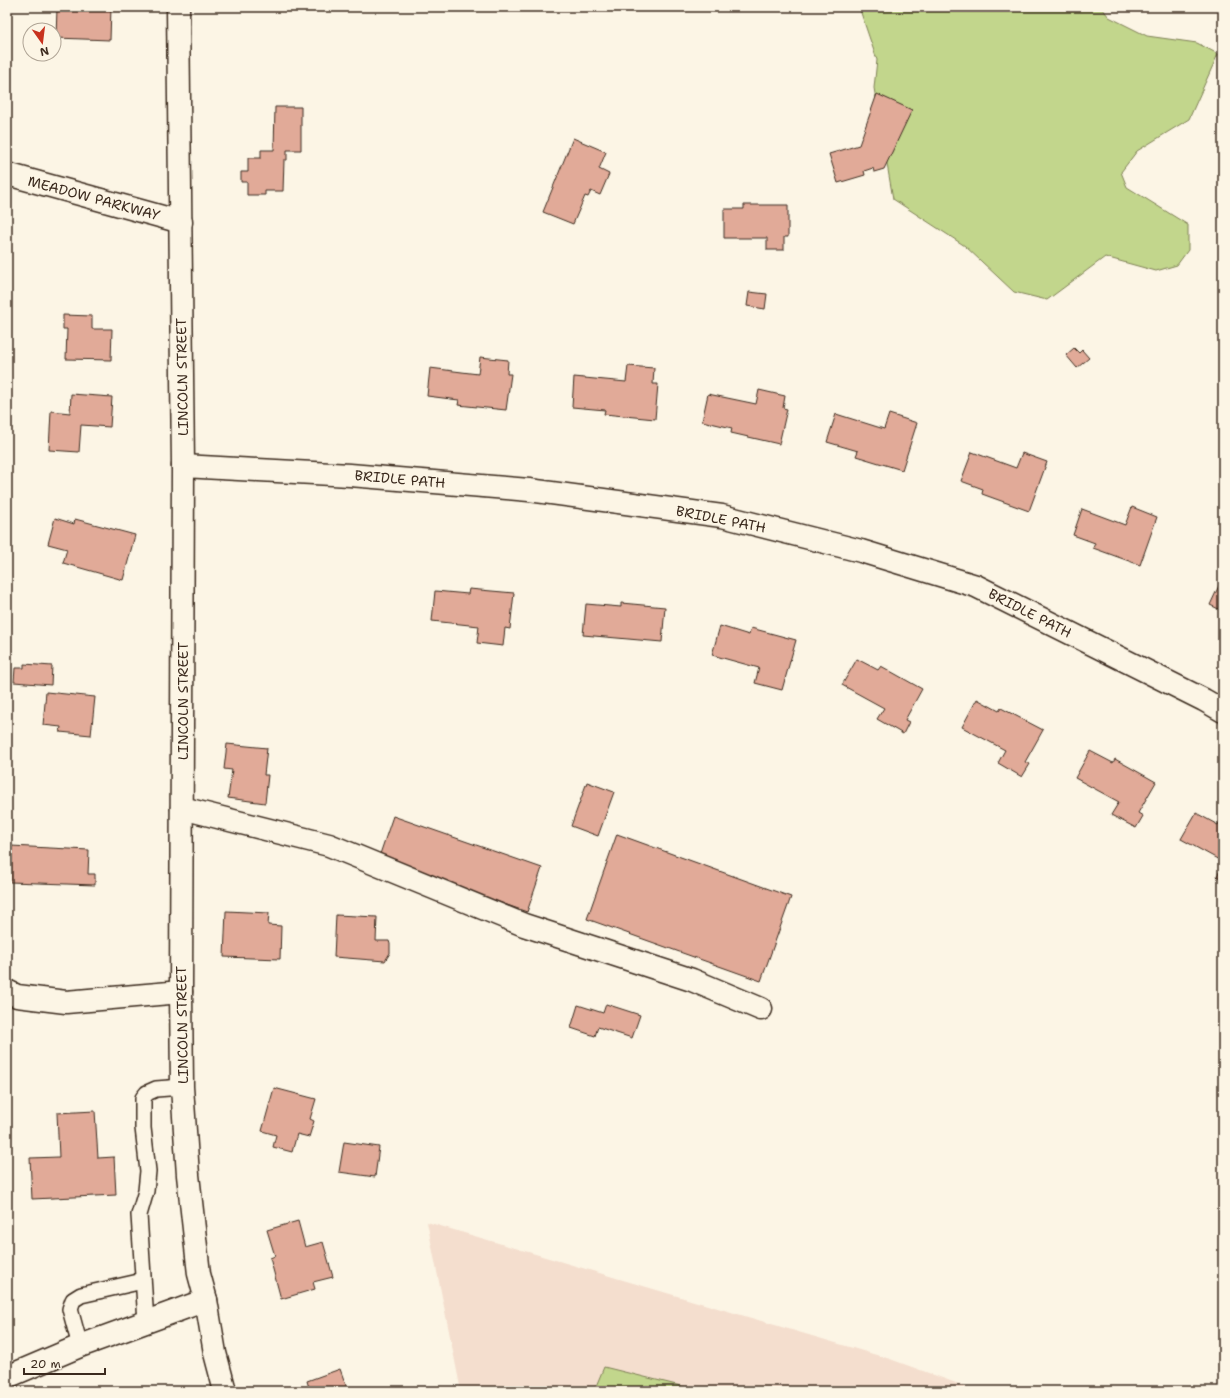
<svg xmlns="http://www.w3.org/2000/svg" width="1230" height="1398" viewBox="0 0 1230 1398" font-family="'Shantell Sans',sans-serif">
<rect width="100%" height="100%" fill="#fcf5e5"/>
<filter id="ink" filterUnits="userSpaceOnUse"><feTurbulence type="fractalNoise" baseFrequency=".025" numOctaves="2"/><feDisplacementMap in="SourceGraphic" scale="8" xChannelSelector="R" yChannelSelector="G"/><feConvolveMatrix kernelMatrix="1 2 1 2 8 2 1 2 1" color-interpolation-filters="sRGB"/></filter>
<g filter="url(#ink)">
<polygon fill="#f4dece" points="427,1222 890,1359 978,1391 461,1391"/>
<g fill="#c2d68c" stroke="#7e8055">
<polygon points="859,7 1101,7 1109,17 1147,36 1197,43 1218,54 1189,119 1137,151 1121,172 1127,187 1188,225 1188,250 1177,265 1156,271 1105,257 1047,300 1014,292 965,246 893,199 874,88 877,60"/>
<polygon points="604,1367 701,1391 702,1391 594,1391"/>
</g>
<g fill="#e1aa98" stroke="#3b2a1e">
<polygon points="75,7 111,7 110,40 56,38 57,8 75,9"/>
<polygon points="877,94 912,110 884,169 874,172 873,168 864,171 865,175 838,183 829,154 859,145"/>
<polygon points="275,107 301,107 301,150 287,150 287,160 284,160 283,191 265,191 265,195 247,195 247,182 241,182 241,172 248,172 248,158 261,158 261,150 274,150"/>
<polygon points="573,138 606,152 599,169 609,174 600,195 591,191 588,197 585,196 573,224 543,212"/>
<polygon points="744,205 788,205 788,237 784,237 784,250 767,250 767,238 724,238 724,209 744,209"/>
<polygon points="749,292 767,294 765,309 747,306"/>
<polygon points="63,315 92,316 92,329 112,329 111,360 66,359 67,329 63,329"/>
<polygon points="1074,348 1079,353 1082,350 1089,358 1077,368 1066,355"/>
<polygon points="480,357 508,360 507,374 511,374 506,410 458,405 459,400 427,396 430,368 478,374"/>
<polygon points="628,366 654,368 653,384 658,384 655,419 604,414 605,410 572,407 574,377 626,382"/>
<polygon points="759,390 785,396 783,408 787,409 779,444 731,433 732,428 702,421 708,394 756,404"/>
<polygon points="71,394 112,397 110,427 81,425 79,452 49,450 51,411 70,413"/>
<polygon points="836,414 884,429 889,414 917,423 902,470 856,456 858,451 827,442"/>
<polygon points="972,452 1016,468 1022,453 1047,462 1029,511 982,494 983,489 961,481"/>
<polygon points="1132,507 1157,517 1140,565 1093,548 1095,543 1073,535 1082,509 1125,525"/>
<polygon points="55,518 74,524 75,519 135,535 123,580 63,563 67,549 48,544"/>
<polygon points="1223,577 1223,611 1210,605"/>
<polygon points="469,589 514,593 510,629 505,628 503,646 477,643 479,626 432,621 435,591 468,594"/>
<polygon points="621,603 665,607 662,642 583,635 586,604 621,607"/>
<polygon points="720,626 749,635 751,628 796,640 782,690 755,683 759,668 712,655"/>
<polygon points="857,659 878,670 881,666 922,689 905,720 909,722 903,734 877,719 884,708 842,685"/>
<polygon points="24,664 52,666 51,685 14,682 15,668 24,668"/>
<polygon points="46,692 95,697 91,735 60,732 61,727 43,725"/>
<polygon points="977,699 999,711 1001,708 1043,730 1025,762 1030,764 1022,777 998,763 1005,750 962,727"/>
<polygon points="227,744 267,748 264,775 268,775 265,803 228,798 232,770 224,769"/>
<polygon points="1090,751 1113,763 1115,759 1156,782 1138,813 1143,816 1136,828 1111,815 1119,802 1075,778"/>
<polygon points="587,782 614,792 598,836 571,826"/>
<polygon points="1196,813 1218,825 1220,821 1223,822 1223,862 1181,839"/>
<polygon points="393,816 542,868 527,912 378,860"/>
<polygon points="617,834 791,897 761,981 587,919"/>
<polygon points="11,846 89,850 88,874 95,874 95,885 10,882"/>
<polygon points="1223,865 1223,880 1217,876"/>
<polygon points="226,911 269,913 268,925 281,926 280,959 224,957"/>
<polygon points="336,915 377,917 376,941 389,941 390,944 390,953 385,961 334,957"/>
<polygon points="606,1004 640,1015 632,1038 598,1027 595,1036 571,1028 578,1005 603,1013"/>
<polygon points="274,1088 316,1099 310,1119 314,1121 309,1137 297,1134 292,1152 273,1147 276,1135 262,1131"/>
<polygon points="95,1111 98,1158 114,1157 116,1195 32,1199 30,1158 59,1157 57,1113"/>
<polygon points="344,1142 379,1147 375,1177 339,1172"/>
<polygon points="298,1221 305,1247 323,1242 333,1277 313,1282 315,1289 281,1299 270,1258 275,1256 267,1230"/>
<polygon points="340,1369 348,1391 310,1391 307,1381"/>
</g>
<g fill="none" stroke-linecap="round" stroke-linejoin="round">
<g stroke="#3b2a1e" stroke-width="18">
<g id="lane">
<polyline points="146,1322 139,1215 146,1191 148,1171 143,1128 143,1098 147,1093 156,1089 182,1087"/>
<polyline points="80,1346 70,1309 73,1300 81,1295 143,1281"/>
</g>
</g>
<g stroke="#3b2a1e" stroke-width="25">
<g id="street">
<polyline points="7,174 181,222"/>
<polyline points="183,466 350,475 529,490 722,516 861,551 976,586 1204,700 1223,711"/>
<polyline points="182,808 329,845 524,925 692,980 761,1009"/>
<polyline points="7,991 17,996 66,1002 181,992"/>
<polyline points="7,1377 80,1346 206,1300"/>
</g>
</g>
<g stroke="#3b2a1e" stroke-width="25">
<polyline id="secondary" points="178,7 183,466 181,992 182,1087 188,1175 199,1274 206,1300 215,1353 225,1391"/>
</g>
<use href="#lane" stroke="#fcf5e5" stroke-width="15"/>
<use href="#street" stroke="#fcf5e5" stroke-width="22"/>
<use href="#secondary" stroke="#fcf5e5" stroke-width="22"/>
</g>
</g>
<g text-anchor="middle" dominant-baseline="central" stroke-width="3" stroke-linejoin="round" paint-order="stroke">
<g font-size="14" fill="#3b2a1e" stroke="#fcf5e5">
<text transform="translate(94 198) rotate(15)">MEADOW PARKWAY</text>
<text transform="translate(182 377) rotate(-91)">LINCOLN STREET</text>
<text transform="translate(400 479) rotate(5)">BRIDLE PATH</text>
<text transform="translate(721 519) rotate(11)">BRIDLE PATH</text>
<text transform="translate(1030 613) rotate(27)">BRIDLE PATH</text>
<text transform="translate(183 701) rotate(-90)">LINCOLN STREET</text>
<text transform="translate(182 1025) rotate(-91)">LINCOLN STREET</text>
</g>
</g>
<rect width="1230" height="1398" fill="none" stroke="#fcf5e5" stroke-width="24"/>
<rect x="12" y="12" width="1206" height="1374" fill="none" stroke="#3b2a1e" stroke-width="1.5" filter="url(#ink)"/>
<g transform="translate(42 42) rotate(166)"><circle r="19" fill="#fcf5e5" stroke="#afa495"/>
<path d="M0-3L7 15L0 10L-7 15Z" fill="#c8321e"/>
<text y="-6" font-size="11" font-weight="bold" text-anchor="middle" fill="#3b2a1e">N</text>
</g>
<path d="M24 1368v6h81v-6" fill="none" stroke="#3b2a1e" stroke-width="2"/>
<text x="30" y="1368" font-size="12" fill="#3b2a1e" stroke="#fcf5e5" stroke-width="3" paint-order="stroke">20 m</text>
</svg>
